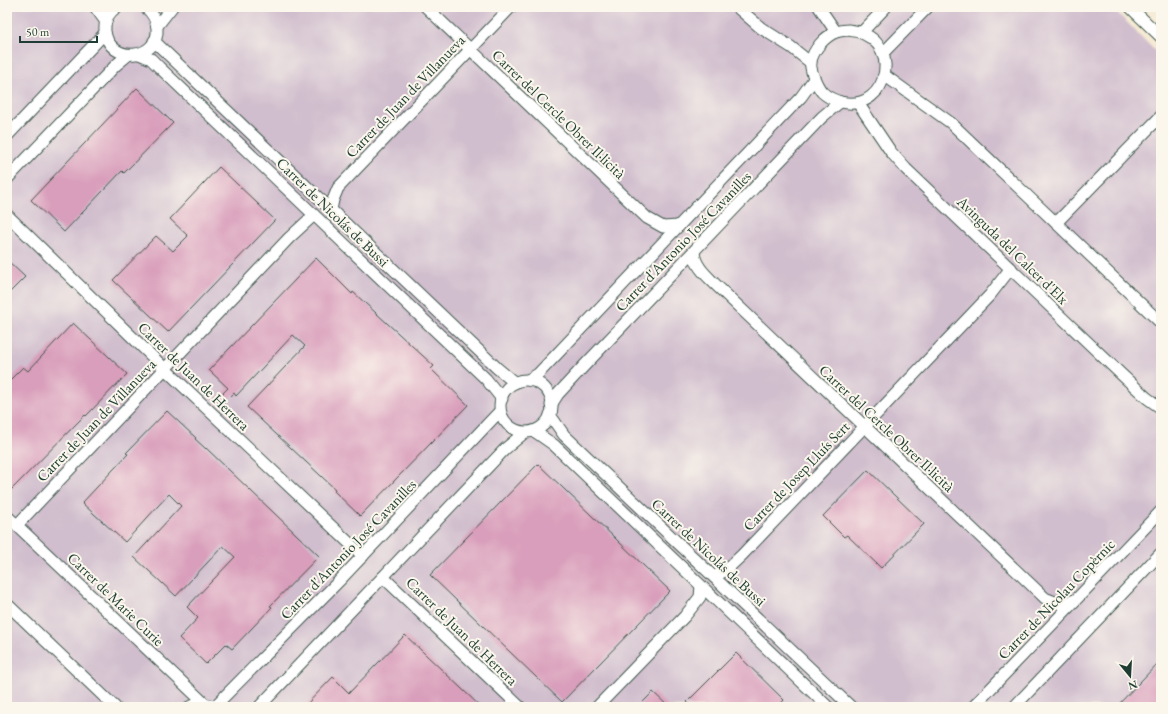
<svg xmlns="http://www.w3.org/2000/svg" width="1168" height="714" viewBox="0 0 1168 714" font-family="'EB Garamond',serif">
<rect width="100%" height="100%" fill="#fbf7ec"/>
<filter id="ink" filterUnits="userSpaceOnUse"><feTurbulence type="fractalNoise" baseFrequency=".025" numOctaves="2"/><feDisplacementMap in="SourceGraphic" scale="8" xChannelSelector="R" yChannelSelector="G"/><feConvolveMatrix kernelMatrix="1 2 1 2 8 2 1 2 1" color-interpolation-filters="sRGB"/></filter>
<filter id="wash" filterUnits="userSpaceOnUse"><feTurbulence type="fractalNoise" baseFrequency=".012" numOctaves="4" result="noise"/><feDisplacementMap in="SourceGraphic" scale="16" xChannelSelector="R" yChannelSelector="G"/><feGaussianBlur stdDeviation="0.9" result="paint"/><feColorMatrix in="noise" values="0 0 0 0 0 0 0 0 0 0 0 0 0 0 0 0 0 1.4 0 .05"/><feComposite in="paint" operator="in"/></filter>
<g filter="url(#wash)">
<rect width="100%" height="100%" fill="#f5ead3"/>
<polygon fill="#d0bdcd" points="7,7 1112,7 1161,57 1161,707 7,707"/>
<g id="blocks">
<g fill="#d99ebb">
<polygon points="137,88 173,123 124,173 122,171 64,232 31,200"/>
<polygon points="219,167 275,220 168,332 113,280 156,236 173,251 188,236 170,219"/>
<polygon points="316,258 352,294 353,292 434,366 431,369 468,405 360,516 334,491 335,489 247,407 305,346 293,335 236,396 234,393 222,405 217,399 228,388 209,370"/>
<polygon points="7,260 25,277 7,295"/>
<polygon points="73,323 127,374 86,416 85,415 12,489 7,484 7,383 23,367 28,371"/>
<polygon points="167,411 196,438 195,439 206,449 206,448 319,556 270,606 272,607 232,649 226,644 206,664 179,638 198,618 187,607 235,557 223,546 176,596 134,557 181,506 169,494 125,542 82,503 128,454 126,453"/>
<polygon points="538,464 670,591 562,702 430,575"/>
<polygon points="868,470 924,524 881,568 847,535 844,537 823,516"/>
<polygon points="405,635 481,707 304,707 333,677 349,693"/>
<polygon points="736,653 784,700 778,707 692,707 687,702"/>
<polygon points="1161,660 1161,707 1116,707"/>
<polygon points="653,692 669,707 638,707"/>
</g>
</g>
</g>
<g filter="url(#ink)">
<use href="#blocks" fill-opacity="0" stroke="#3f574c" stroke-width="1"/>
<g fill="none" stroke-linecap="round" stroke-linejoin="round">
<g stroke="#3f574c" stroke-width="13">
<g id="street">
<polyline points="95,7 106,22"/>
<path d="M 117,7 C 109,12 104,21 105,31 C 109,65 160,60 157,28 C 156,19 153,13 145,7"/>
<polyline points="426,7 647,218 663,227 679,226"/>
<polyline points="737,7 761,28 791,47 811,63"/>
<polyline points="819,7 836,32"/>
<polyline points="1130,7 1161,37"/>
<polyline points="157,26 172,7"/>
<path d="M 848,30 C 906,35 890,114 841,102 C 834,100 827,97 822,92 C 817,86 809,69 811,61 C 814,49 824,37 836,32 C 840,31 844,30 848,30 Z"/>
<polyline points="862,32 886,7"/>
<polyline points="154,41 497,368 515,383"/>
<polyline points="883,53 928,7"/>
<polyline points="139,54 151,59 159,67 486,379 502,399"/>
<polyline points="884,75 951,123 1161,323"/>
<polyline points="858,103 891,152 906,169 1122,375 1147,398 1161,408"/>
<polyline points="7,136 105,33"/>
<polyline points="7,179 116,65 128,55"/>
<polyline points="331,210 333,200 338,188 511,7"/>
<polyline points="7,215 165,369 363,556"/>
<polyline points="1056,223 1161,116"/>
<path d="M 694,252 C 695,266 706,275 715,284 L 1045,598 L 1060,604 L 1075,600"/>
<polyline points="528,380 538,374 801,97 814,79"/>
<circle cx="526" cy="406" r="26"/>
<polyline points="551,405 558,394 583,367 822,117 840,102"/>
<polyline points="550,415 564,435 851,707"/>
<polyline points="534,431 554,445 828,707"/>
<polyline points="7,516 205,704"/>
<polyline points="17,525 289,238 314,215"/>
<polyline points="383,577 520,707"/>
<polyline points="714,577 726,570 742,555 990,295 1011,268"/>
<polyline points="7,604 115,707"/>
<polyline points="215,706 339,581 500,411"/>
<polyline points="189,707 195,705 210,705"/>
<polyline points="259,707 505,449 524,433"/>
<polyline points="597,707 685,616 700,597 701,586"/>
<polyline points="973,707 1161,511"/>
<polyline points="1014,707 1161,553"/>
</g>
</g>
<use href="#street" stroke="#fff" stroke-width="11"/>
</g>
</g>
<g text-anchor="middle" dominant-baseline="central" stroke-width="4" stroke-linejoin="round" paint-order="stroke">
<g font-size="15" fill="#1f3d34" stroke="#fbf7ec">
<text transform="translate(405 96) rotate(-46)">Carrer de Juan de Villanueva</text>
<text transform="translate(559 114) rotate(44)">Carrer del Cercle Obrer Il·licità</text>
<text transform="translate(333 212) rotate(44)">Carrer de Nicolás de Bussi</text>
<text transform="translate(683 241) rotate(-46)">Carrer d'Antonio José Cavanilles</text>
<text transform="translate(1013 250) rotate(44)">Avinguda del Calcer d'Elx</text>
<text transform="translate(194 376) rotate(44)">Carrer de Juan de Herrera</text>
<text transform="translate(96 420) rotate(-46)">Carrer de Juan de Villanueva</text>
<text transform="translate(887 428) rotate(43)">Carrer del Cercle Obrer Il·licità</text>
<text transform="translate(796 476) rotate(-46)">Carrer de Josep Lluís Sert</text>
<text transform="translate(348 549) rotate(-46)">Carrer d'Antonio José Cavanilles</text>
<text transform="translate(709 552) rotate(43)">Carrer de Nicolás de Bussi</text>
<text transform="translate(116 599) rotate(44)">Carrer de Marie Curie</text>
<text transform="translate(1056 599) rotate(-46)">Carrer de Nicolau Copèrnic</text>
<text transform="translate(462 631) rotate(44)">Carrer de Juan de Herrera</text>
</g>
</g>
<rect width="1168" height="714" fill="none" stroke="#fbf7ec" stroke-width="24"/>
<g transform="translate(1130 676) rotate(162)" stroke="#fbf7ec" stroke-width="3" paint-order="stroke">
<path d="M0-3L7 15L0 10L-7 15Z" fill="#1f3d34"/>
<text y="-6" font-size="11" font-weight="bold" text-anchor="middle" fill="#1f3d34">N</text>
</g>
<path d="M20 36v6h77v-6" fill="none" stroke="#1f3d34" stroke-width="2"/>
<text x="26" y="36" font-size="12" fill="#1f3d34" stroke="#fbf7ec" stroke-width="3" paint-order="stroke">50 m</text>
</svg>
